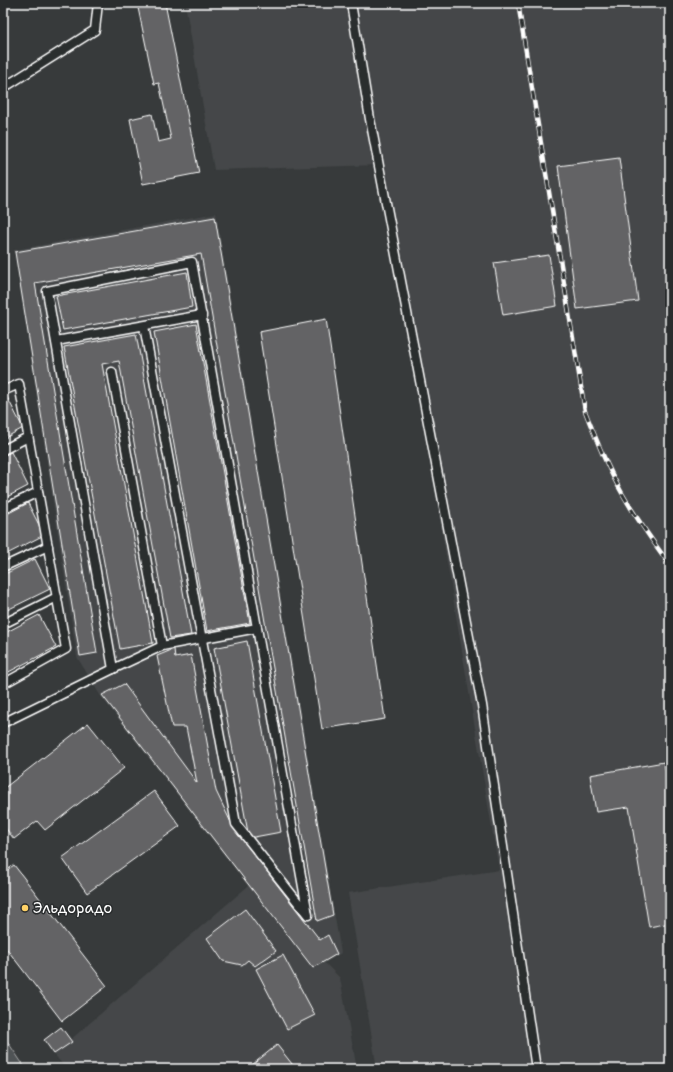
<svg xmlns="http://www.w3.org/2000/svg" width="673" height="1072" viewBox="0 0 673 1072" font-family="'Shantell Sans',sans-serif">
<rect width="100%" height="100%" fill="#373a3b"/>
<filter id="ink" filterUnits="userSpaceOnUse"><feTurbulence type="fractalNoise" baseFrequency=".025" numOctaves="2"/><feDisplacementMap in="SourceGraphic" scale="8" xChannelSelector="R" yChannelSelector="G"/><feConvolveMatrix kernelMatrix="1 2 1 2 8 2 1 2 1" color-interpolation-filters="sRGB"/></filter>
<g filter="url(#ink)">
<g fill="#444748">
<polygon points="185,3 670,3 670,1069 377,1069 348,893 499,870 380,165 214,170"/>
<polygon points="216,213 341,953 325,963 340,978 357,1069 66,1069 54,1054 248,886 100,695 77,657 14,250"/>
</g>
<polygon fill="#505354" stroke="#a8a9aa" points="3,1035 26,1069 3,1069"/>
<g fill="#636465" stroke="#fff">
<polygon points="137,3 165,3 199,173 143,184 130,119 152,114 158,142 171,139 159,83 154,84"/>
<polygon points="619,158 638,301 577,309 558,166"/>
<polygon points="215,217 333,915 317,921 201,254 35,283 97,653 80,656 15,252"/>
<polygon points="549,255 557,306 503,315 494,263"/>
<polygon points="187,272 192,307 63,330 56,296"/>
<polygon points="326,319 385,719 322,729 259,332"/>
<polygon points="196,324 250,623 207,631 154,332"/>
<polygon points="136,334 191,635 170,638 119,361 102,364 153,643 120,649 64,347"/>
<polygon points="6,395 23,428 3,439 3,397"/>
<polygon points="11,452 28,486 3,499 3,456"/>
<polygon points="28,503 44,535 3,556 3,516"/>
<polygon points="35,559 50,589 3,612 3,575"/>
<polygon points="39,615 56,647 3,675 3,634"/>
<polygon points="247,641 281,832 249,838 214,648"/>
<polygon points="174,649 175,658 191,655 216,791 234,829 320,940 328,935 337,954 313,968 102,695 124,684 197,783 186,727 172,727 157,656"/>
<polygon points="88,723 124,768 45,830 37,821 14,839 3,825 3,789"/>
<polygon points="664,762 670,798 670,923 649,927 629,807 596,812 590,775"/>
<polygon points="154,791 180,826 87,893 62,858"/>
<polygon points="14,865 107,986 62,1021 3,944 3,873"/>
<polygon points="245,909 276,951 255,966 248,960 242,965 223,961 207,938"/>
<polygon points="283,955 315,1015 287,1029 256,969"/>
<polygon points="61,1027 72,1042 54,1054 44,1040"/>
<polygon points="277,1045 296,1069 247,1069"/>
</g>
<g fill="none" stroke-linecap="round" stroke-linejoin="round">
<g stroke="#fff" stroke-width="11">
<g id="service">
<polyline points="351,3 370,119 482,705 536,1069"/>
<polyline points="3,88 95,30 98,3"/>
<polyline points="56,341 202,315"/>
<polyline points="112,372 162,646"/>
<polyline points="3,391 19,384 66,649 3,684"/>
<polyline points="3,450 28,437"/>
<polyline points="3,509 38,492"/>
<polyline points="3,567 48,546"/>
<polyline points="3,624 57,597"/>
<polyline points="113,669 47,291 192,262 308,915 236,824 144,326"/>
<polyline points="3,723 113,669 162,646 257,628"/>
</g>
</g>
<use href="#service" stroke="#2a2d2e" stroke-width="8"/>
<g stroke="#fff" stroke-width="4.5">
<path id="rail" d="M 518,3 L 585,411 C 596,439 607,467 622,493 C 636,518 653,542 670,565"/>
</g>
<use href="#rail" stroke="#2a2d2e" stroke-width="3" stroke-dasharray="9" stroke-linecap="butt"/>
</g>
</g>
<circle fill="#ffd166" stroke="#2a2d2e" stroke-width="1.5" cx="25" cy="908" r="4"/>
<g text-anchor="middle" dominant-baseline="central" stroke-width="3" stroke-linejoin="round" paint-order="stroke">
<g font-size="15" fill="#fff" stroke="#2a2d2e" text-anchor="start">
<text x="33" y="908">Эльдорадо</text>
</g>
</g>
<rect width="673" height="1072" fill="none" stroke="#2a2d2e" stroke-width="16"/>
<rect x="8" y="8" width="657" height="1056" fill="none" stroke="#fff" stroke-width="1.5" filter="url(#ink)"/>
</svg>
